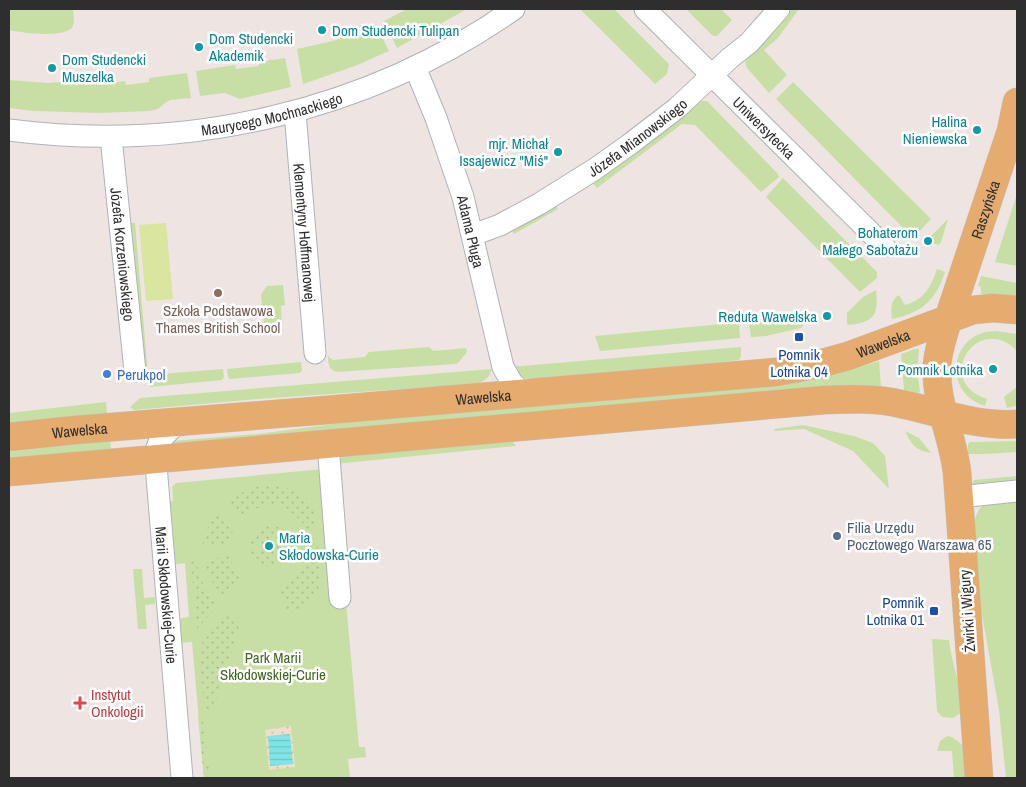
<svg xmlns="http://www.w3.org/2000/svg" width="1026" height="787" viewBox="0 0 1026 787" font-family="'Archivo Narrow',sans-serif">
<defs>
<pattern id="sand-dots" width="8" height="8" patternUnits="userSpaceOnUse" patternTransform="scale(1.25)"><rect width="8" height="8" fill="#efdfc8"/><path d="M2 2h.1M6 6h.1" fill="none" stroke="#cdc0ac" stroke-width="1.8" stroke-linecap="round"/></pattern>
<pattern id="garden-dots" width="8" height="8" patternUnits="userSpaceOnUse" patternTransform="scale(1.25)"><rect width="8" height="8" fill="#c7dfa4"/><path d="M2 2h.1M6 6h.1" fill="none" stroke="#abc08e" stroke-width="1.8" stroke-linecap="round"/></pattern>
<pattern id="water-rules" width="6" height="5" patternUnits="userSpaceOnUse" patternTransform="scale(1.25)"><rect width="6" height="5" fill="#7fe5e5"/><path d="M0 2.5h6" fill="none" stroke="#6ec5c5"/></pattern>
</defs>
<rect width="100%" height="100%" fill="#eee5e2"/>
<g fill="#c7dfa4">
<path d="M 10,9 L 73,9 L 74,22 L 72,28 C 61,38 23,33 9,30 Z"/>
<polygon points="407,9 467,9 397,48 384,21"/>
<polygon points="580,9 614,9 669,64 667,74 655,84"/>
<polygon points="686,9 721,9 732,20 717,36 713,36"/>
<polygon points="791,9 799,9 778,38 764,50 787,75 769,93 747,68 745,62"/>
<polygon points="376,25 389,51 355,66 303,84 297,49 333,41"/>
<polygon points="285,58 291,87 240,99 225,93 200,96 196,71 235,65 236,69 259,66 259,62"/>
<polygon points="187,73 191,98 170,100 165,103 158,109 150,111 99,113 34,111 9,108 9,80 48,83 98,79 99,85 125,81 126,85 149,82 149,78"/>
<polygon points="793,82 931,219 913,238 776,99"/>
<polygon points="701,101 707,101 778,174 779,177 761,192 695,125 682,124 597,188 592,182 672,124"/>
<polygon points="783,178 877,272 877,278 860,292 766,197"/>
<polygon points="1017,194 1017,266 995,262"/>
<polygon points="556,205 558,209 514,234 512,230"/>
<polygon points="948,219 941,242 939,245 926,241"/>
<polygon points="131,223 135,223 148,375 223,369 224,377 222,380 150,387 144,379"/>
<path d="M 937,269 L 945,272 C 936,300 922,313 892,319 C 891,310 890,300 899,295 L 905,305 C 924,300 931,287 937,269 Z"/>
<polygon points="981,276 1017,283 1017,296 981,294 981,287 978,286"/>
<polygon points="283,285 285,305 281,306 282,328 264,329 261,294 267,286"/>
<path d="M 876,290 C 879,315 874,322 849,325 L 847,324 L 847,313 L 863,297 Z"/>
<polygon points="803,318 803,324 801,328 766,336 751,337 749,323"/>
<polygon points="722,324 739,324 740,338 600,351 595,336"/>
<path d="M 996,331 L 1017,334 L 1017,351 C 978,311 932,381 987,399 L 985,406 C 941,392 950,331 996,331 Z"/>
<path d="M 429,347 L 433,351 L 466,348 L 467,352 L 458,363 L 455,364 L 337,372 C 329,370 328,364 328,356 L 333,360 L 365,357 L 369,352 Z"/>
<polygon points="741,347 741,356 739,360 701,365 534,379 520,377 511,367"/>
<polygon points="915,349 919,349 919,351 917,369 920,392 918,393 904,390 901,354"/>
<polygon points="879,361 881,387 854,385 831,386 172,444 172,441 257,434 349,422 793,383 831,376"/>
<polygon points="301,362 302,370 300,373 230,379 228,377 227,369"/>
<path d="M 492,369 C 490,377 484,382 476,384 L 258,399 L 134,410 L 130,407 L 140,398 Z"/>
<polygon points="1017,387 1017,408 1015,406 1007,408 1004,397"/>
<polygon points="106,402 107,413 9,424 9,413"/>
<polygon points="803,425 854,436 873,443 885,456 889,489 853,451 804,429 774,431 774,429"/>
<path d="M 905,431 L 919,438 L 931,453 C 916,451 911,444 905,431 Z"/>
<polygon points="110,440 111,449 9,458 9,452"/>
<polygon points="512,441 516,446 335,464 338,457"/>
<polygon points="1017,441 1017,452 985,454 968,454 968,444 970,442"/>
<polygon points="323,469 346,602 359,747 365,747 366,757 348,759 350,778 204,778 192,642 179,643 177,619 189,617 185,563 172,565 167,502 173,501 172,487 176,483"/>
<polygon points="1017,476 1017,481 972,485 974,480"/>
<path d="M 1017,497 L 1017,778 L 1006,778 L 999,710 L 979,598 L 973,528 C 978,498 992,500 1017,497 Z"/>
<polygon points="133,569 142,569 144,598 155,597 155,604 145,605 147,629 138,629"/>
<path d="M 932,639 L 949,640 C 951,664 963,687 962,712 L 953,718 L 942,717 L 937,711 Z"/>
<polygon points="947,736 952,737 965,747 969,778 954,778 952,751 937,751 940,741"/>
</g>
<polygon fill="url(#sand-dots)" points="291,726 295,767 269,770 265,730"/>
<g fill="url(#garden-dots)">
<path d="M 264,485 C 279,485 304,489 312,504 C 316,510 315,521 315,528 L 308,531 C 292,504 266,498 241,517 L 226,502 C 239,493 249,488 264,485 Z"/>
<polygon points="215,514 234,526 229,545 202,546 206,531"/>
<path d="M 266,525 C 274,525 282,527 287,534 C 305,558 264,585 249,551 L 266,548 L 266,545 L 248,546 C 251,535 255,529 266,525 Z"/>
<path d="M 317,541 L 321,589 C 312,602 302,610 286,614 L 280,586 C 301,580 311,563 310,542 Z"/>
<polygon points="230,556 234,568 241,576 223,598 210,579 204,560"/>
<path d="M 196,561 C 199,579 206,591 218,605 L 197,629 L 191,562 Z"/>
<polygon points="225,611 242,621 212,712 204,708 199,647"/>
<polygon points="198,717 205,724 207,749 204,749 205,759 208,759 210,778 204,778"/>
</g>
<polygon fill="#dae5a0" points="166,223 173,299 146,301 139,225"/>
<polygon fill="url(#water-rules)" points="290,734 293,764 270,766 268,736"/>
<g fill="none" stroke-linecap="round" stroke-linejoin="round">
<g stroke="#aeb3b8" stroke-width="23">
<g id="minor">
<path id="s1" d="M 645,9 L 884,246"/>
<path id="s2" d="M 415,67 L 436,118 L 463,197 L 503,367 L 512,383 L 525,393"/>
<path id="s3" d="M 295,112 L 315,353"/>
<path id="s4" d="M 9,130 C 186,153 367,112 514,9"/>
<path id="s5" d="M 111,137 L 135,371"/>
<path id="s6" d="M 473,235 L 500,225 L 539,204 L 595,169 L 630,144 L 677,108 L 730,58 L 749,43 L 779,9"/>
<path id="s7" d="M 178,422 L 160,440 L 155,453 L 182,778"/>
<polyline points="328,444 340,598"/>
<polyline points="959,497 1017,491"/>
</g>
</g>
<g stroke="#c4c4c4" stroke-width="29">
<g id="major">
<path id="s8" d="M 9,437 L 75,430 L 327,410 L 776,372 L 819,364 L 848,356 L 973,310 L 993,308 L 1017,310"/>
<path d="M 9,472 L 825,400 C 850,399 876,398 901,404 C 940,412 977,427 1017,424"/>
<path id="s9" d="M 979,778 L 957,472 C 953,437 935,402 937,366 C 938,349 944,333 949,317 L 1011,131 L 1017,102"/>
</g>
</g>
<use href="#minor" stroke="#fff" stroke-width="21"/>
<use href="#major" stroke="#e6ab6f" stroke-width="28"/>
</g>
<g fill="#0f9aa8" stroke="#fff" stroke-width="2">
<circle cx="322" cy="30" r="5"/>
<circle cx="199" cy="47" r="5"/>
<circle cx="52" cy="68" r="5"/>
<circle cx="977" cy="130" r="5"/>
<circle cx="558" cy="152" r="5"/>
<circle cx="928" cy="241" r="5"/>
<circle cx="827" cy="316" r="5"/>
<circle cx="993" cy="369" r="5"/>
<circle cx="269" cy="546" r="5"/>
</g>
<circle fill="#8d6e63" stroke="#fff" stroke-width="2" cx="218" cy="293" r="5"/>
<g fill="#1a4fb4" stroke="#fff" stroke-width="2">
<rect x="794" y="332" width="10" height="10" rx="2.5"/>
<rect x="929" y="606" width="10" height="10" rx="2.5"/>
</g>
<circle fill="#3f7fe0" stroke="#fff" stroke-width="2" cx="107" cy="374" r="5"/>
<circle fill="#5c6f8a" stroke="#fff" stroke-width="2" cx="837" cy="536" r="5"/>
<path fill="#e0444e" stroke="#fff" stroke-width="2" d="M77.5 695.5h5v5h5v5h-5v5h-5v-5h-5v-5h5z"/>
<g text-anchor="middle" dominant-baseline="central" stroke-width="5" stroke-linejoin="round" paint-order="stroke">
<g font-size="15" fill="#0d838f" stroke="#fff" text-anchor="end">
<text x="332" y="30" text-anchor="start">Dom Studencki Tulipan</text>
<text x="209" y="38" text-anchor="start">Dom Studencki<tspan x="209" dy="17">Akademik</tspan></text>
<text x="62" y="59" text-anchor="start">Dom Studencki<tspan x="62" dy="17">Muszelka</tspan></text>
<text x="967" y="121">Halina<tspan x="967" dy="17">Nieniewska</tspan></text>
<text x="548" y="143">mjr. Michał<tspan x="548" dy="17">Issajewicz "Miś"</tspan></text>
<text x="918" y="232">Bohaterom<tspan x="918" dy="17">Małego Sabotażu</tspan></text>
<text x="817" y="316">Reduta Wawelska</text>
<text x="983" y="369">Pomnik Lotnika</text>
<text x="279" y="537" text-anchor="start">Maria<tspan x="279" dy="17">Skłodowska-Curie</tspan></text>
</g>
<g font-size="15" fill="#2e2e2e" stroke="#fff">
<text stroke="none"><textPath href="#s4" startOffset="265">Maurycego Mochnackiego</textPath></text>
<text stroke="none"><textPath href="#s1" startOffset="168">Uniwersytecka</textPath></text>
<text stroke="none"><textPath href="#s6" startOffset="192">Józefa Mianowskiego</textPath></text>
<text stroke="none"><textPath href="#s9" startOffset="579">Raszyńska</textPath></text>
<text stroke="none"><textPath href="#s2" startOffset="174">Adama Pługa</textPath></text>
<text stroke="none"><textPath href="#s3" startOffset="121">Klementyny Hoffmanowej</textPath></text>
<text stroke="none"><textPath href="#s5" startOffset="118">Józefa Korzeniowskiego</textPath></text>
<text stroke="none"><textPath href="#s8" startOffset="881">Wawelska</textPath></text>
<text stroke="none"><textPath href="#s8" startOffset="476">Wawelska</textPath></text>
<text stroke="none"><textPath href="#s8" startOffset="71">Wawelska</textPath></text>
<text stroke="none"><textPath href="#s7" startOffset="182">Marii Skłodowskiej-Curie</textPath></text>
<text transform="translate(967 611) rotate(-94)">Żwirki i Wigury</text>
</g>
<g font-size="15" fill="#785e54" stroke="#fff">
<text x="218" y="310">Szkoła Podstawowa<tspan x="218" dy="17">Thames British School</tspan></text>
</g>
<g font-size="15" fill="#164399" stroke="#fff">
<text x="799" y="354">Pomnik<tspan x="799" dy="17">Lotnika 04</tspan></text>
<text x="924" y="602" text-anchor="end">Pomnik<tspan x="924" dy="17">Lotnika 01</tspan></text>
</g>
<g font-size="15" fill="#366cbe" stroke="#fff" text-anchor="start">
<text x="117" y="374">Perukpol</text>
</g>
<g font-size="15" fill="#4e5e75" stroke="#fff" text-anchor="start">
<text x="847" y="527">Filia Urzędu<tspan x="847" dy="17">Pocztowego Warszawa 65</tspan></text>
</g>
<g font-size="15" fill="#426622" stroke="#fff">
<text x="273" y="657">Park Marii<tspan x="273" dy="17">Skłodowskiej-Curie</tspan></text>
</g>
<g font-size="15" fill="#be3a42" stroke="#fff" text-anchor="start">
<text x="91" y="694">Instytut<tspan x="91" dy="17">Onkologii</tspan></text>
</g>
</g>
<rect width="1026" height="787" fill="none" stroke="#2e2e2e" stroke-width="20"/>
</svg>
